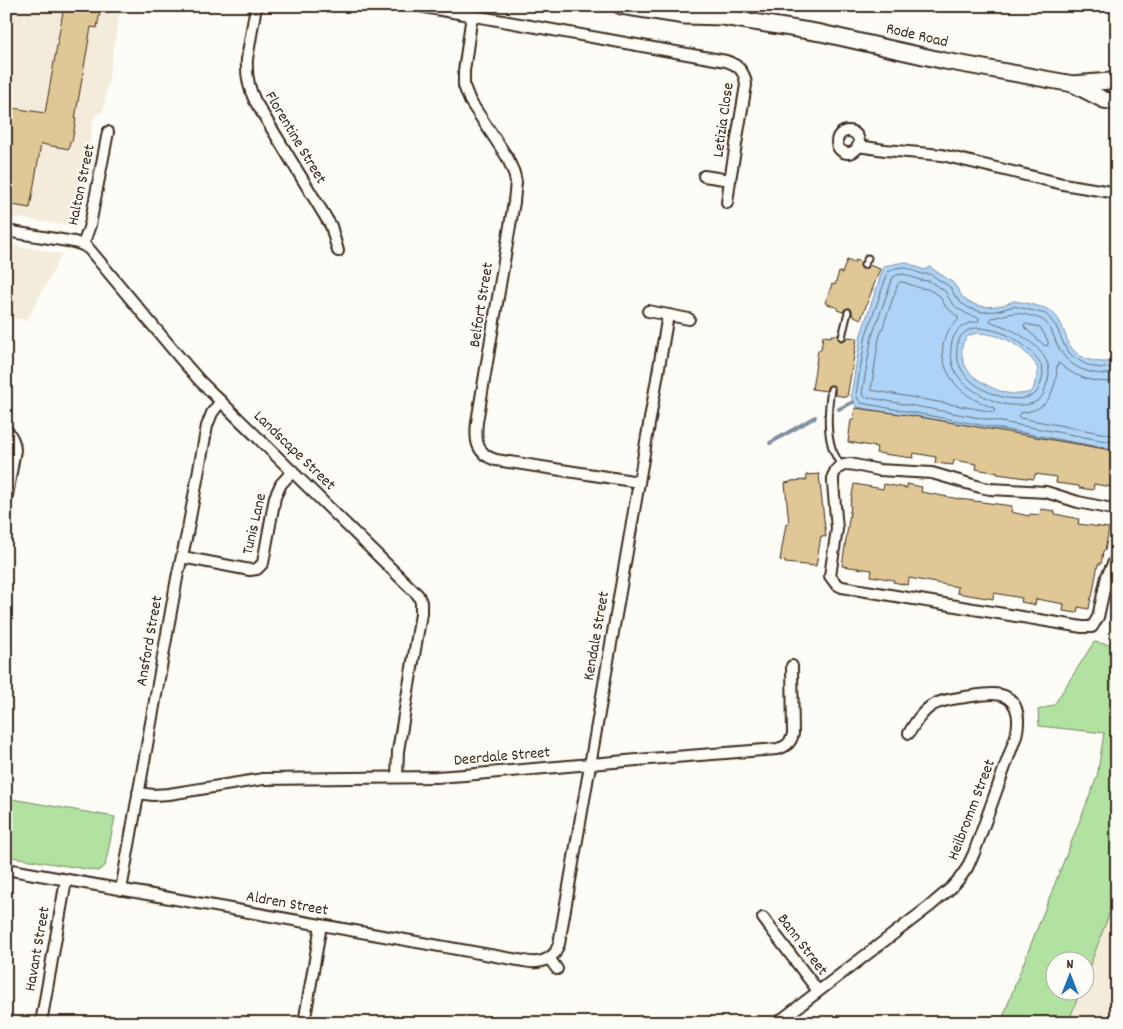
<svg xmlns="http://www.w3.org/2000/svg" width="1123" height="1029" viewBox="0 0 1123 1029" font-family="Dekko,sans-serif">
<rect width="100%" height="100%" fill="#fdfcf7"/>
<filter id="ink" filterUnits="userSpaceOnUse"><feTurbulence type="fractalNoise" baseFrequency=".02" numOctaves="2"/><feDisplacementMap in="SourceGraphic" scale="10" xChannelSelector="R" yChannelSelector="G"/><feConvolveMatrix kernelMatrix="1 2 1 2 8 2 1 2 1" color-interpolation-filters="sRGB"/></filter>
<g filter="url(#ink)">
<g fill="#f4ecda">
<polygon points="6,6 121,6 103,111 94,117 76,219 73,224 67,225 6,216"/>
<polygon points="6,244 62,254 27,320 6,316"/>
<polygon points="1117,893 1117,1023 1068,1023 1080,992 1086,992 1086,976"/>
</g>
<g fill="#b1e2a2" stroke="#768660">
<polygon points="1094,642 1117,646 1117,893 1086,976 1086,962 1056,962 1056,992 1080,992 1068,1023 1001,1023 1016,982 1097,777 1104,733 1039,726 1038,710 1054,705"/>
<polygon points="6,798 115,817 105,866 98,871 6,856"/>
</g>
<path fill="#add4f7" stroke="#7f90a0" fill-rule="evenodd" d="M 905,262 L 924,270 L 930,267 C 937,272 945,277 952,282 C 960,289 959,299 973,304 C 984,308 996,307 1007,304 C 1009,303 1012,301 1014,301 C 1018,301 1043,307 1047,309 C 1061,315 1064,333 1069,344 C 1078,361 1100,364 1117,361 L 1117,455 L 857,407 L 853,402 L 851,395 L 861,334 L 884,266 ZM 980,333 C 1001,335 1013,341 1028,355 C 1031,358 1035,363 1037,367 C 1039,372 1037,377 1035,382 C 1035,383 1033,389 1033,390 C 1029,394 1020,394 1015,394 C 1001,394 980,383 970,373 C 961,363 956,339 973,334 C 975,333 978,333 980,333 Z"/>
<g fill="none" stroke-linecap="round" stroke-linejoin="round">
<g stroke="#696e75" stroke-width="1">
<path d="M 900,282 L 903,282 L 920,288 L 928,289 L 940,296 L 945,306 L 958,317 L 958,320 C 955,324 950,327 948,332 C 934,355 949,383 969,396 C 976,401 986,405 994,408 L 995,410 L 994,412 L 871,390 L 879,338 L 898,284 Z"/>
<polygon points="1026,324 1040,327 1048,341 1048,345 1045,346 1025,328 1024,325"/>
<path d="M 980,328 C 1000,330 1016,337 1030,351 C 1035,355 1040,361 1042,367 C 1045,375 1040,387 1036,393 C 1016,407 982,393 967,377 C 955,365 951,338 969,330 C 972,328 977,328 980,328 Z"/>
<path d="M 1117,373 C 1096,377 1071,370 1060,350 C 1054,341 1053,327 1043,320 C 1040,318 1018,312 1014,313 C 1006,314 999,317 991,318 L 990,321 C 995,324 1002,325 1007,328 C 1024,335 1050,353 1049,373 C 1049,379 1046,386 1044,392 C 1040,405 1023,406 1012,405 C 997,405 971,391 961,380 C 948,365 945,333 967,324 C 970,322 974,322 978,322 L 979,320 L 979,318 L 967,314 L 957,308 L 950,300 L 945,291 L 929,281 L 920,280 L 904,274 L 897,275 L 893,277 L 872,336 L 862,394 L 865,397 L 1117,443"/>
<path d="M 1117,381 C 1096,384 1076,378 1060,364 L 1058,363 C 1056,368 1057,373 1056,378 C 1051,402 1043,410 1020,413 L 1018,416 L 1020,418 L 1117,436"/>
<polyline points="1105,448 861,403 858,399 856,394 866,335 888,272 896,268 904,267 922,274 930,274 950,287 955,296 961,303 969,308 982,312 997,311 1014,306 1046,314 1056,326 1065,347 1071,355 1085,364 1094,367 1103,368 1117,367"/>
</g>
<g stroke="#7f90a0" stroke-width="4">
<polyline points="839,409 853,402"/>
<polyline points="770,443 815,417"/>
<polyline points="1116,693 1117,693"/>
</g>
</g>
<g fill="#e0c896" stroke="#3b2a1e">
<polygon points="64,6 101,6 97,28 91,27 75,119 76,119 72,142 70,141 69,149 41,144 30,208 6,204 6,107 45,113"/>
<polygon points="847,260 854,263 855,260 861,262 860,266 862,269 866,269 869,265 880,269 861,319 852,315 852,310 849,308 845,309 843,312 837,310 838,308 825,303 832,284 835,285 839,272 842,273"/>
<polygon points="831,335 838,335 838,339 841,341 845,340 847,337 857,338 847,397 835,395 835,388 832,385 828,386 826,391 812,389 818,350 821,350 823,336 831,337"/>
<polygon points="855,408 908,415 1117,451 1117,488 1094,484 1093,490 1079,488 1079,486 1056,483 1057,477 1035,474 1034,479 997,474 998,473 976,469 977,464 954,460 953,465 935,463 936,457 914,453 913,458 876,453 877,447 848,442 851,420 853,420"/>
<polygon points="819,474 826,537 821,536 816,566 785,563 785,561 780,560 786,524 789,524 785,483 791,482 791,481 807,480 806,475"/>
<polygon points="854,484 883,489 884,484 907,488 907,484 922,487 921,492 959,499 1012,506 1011,512 1029,516 1030,514 1040,515 1041,509 1055,511 1055,514 1079,519 1078,524 1109,528 1105,551 1103,551 1101,564 1098,564 1092,597 1091,597 1089,609 1078,607 1077,613 1063,611 1064,604 1036,599 1035,605 1021,602 1022,598 994,593 993,599 957,593 958,587 909,578 908,585 893,582 894,580 871,576 872,570 842,566 851,506 850,506"/>
</g>
<g fill="none" stroke-linecap="round" stroke-linejoin="round">
<g stroke="#3b2a1e" stroke-width="9">
<g id="lane">
<polyline points="864,265 868,258"/>
<polyline points="842,337 848,312"/>
<path d="M 831,389 C 828,408 826,429 832,448 C 834,454 838,460 841,466"/>
</g>
</g>
<g stroke="#3b2a1e" stroke-width="14">
<g id="street">
<path d="M 256,6 L 247,59 C 246,75 248,87 255,101 L 331,226 L 338,251"/>
<path d="M 419,6 L 726,61 C 739,65 745,72 746,85 L 730,180"/>
<path d="M 472,15 L 464,71 L 464,86 L 470,101 L 507,157 L 511,166 L 514,173 L 516,182 L 514,202 L 477,422 C 475,440 476,454 496,460 L 639,482"/>
<circle cx="848" cy="142" r="11"/>
<polyline points="858,146 885,150 942,155 1063,184 1117,193"/>
<polyline points="704,176 730,180 727,203"/>
<polyline points="6,231 74,242 83,245 89,249 180,358 200,381 418,595 421,602 421,614 398,751 397,777"/>
<polyline points="83,245 90,225 108,132"/>
<polyline points="648,311 689,319"/>
<path d="M 6,429 C 11,436 15,441 15,450 L 6,501"/>
<polyline points="1117,510 1078,502 1046,492 990,489 980,487 932,473 879,470 850,464 844,465 838,468 836,470 833,476 833,483 837,529 830,576 836,584 842,587 1082,627 1092,627 1098,617 1107,576 1117,556"/>
<polyline points="182,557 250,570 257,569 263,563 275,497 281,484 293,471"/>
<path d="M 138,793 L 153,795 L 169,794 L 263,779 L 436,777 L 465,775 L 637,760 L 777,749 C 786,747 791,743 793,734 L 792,666"/>
<path d="M 6,869 L 524,961 C 533,963 541,963 549,958 L 557,969"/>
<polyline points="121,890 177,578 187,534 207,426 212,413 221,401"/>
<polyline points="763,918 818,991"/>
<polyline points="549,958 555,953 559,944 668,315"/>
<polyline points="41,1023 66,880"/>
<polyline points="304,1023 321,925"/>
<path d="M 777,1023 L 930,906 L 951,888 L 960,878 L 967,868 L 974,853 L 1016,736 C 1021,716 1018,694 992,694 C 983,694 974,696 965,697 C 953,699 941,700 931,706 C 921,713 915,723 909,733"/>
</g>
</g>
<g stroke="#3b2a1e" stroke-width="19">
<g id="secondary">
<polyline points="621,6 685,16 723,17 821,33 945,61 1073,84 1110,81 1117,82"/>
<polyline points="1073,84 1104,100 1117,102"/>
</g>
</g>
<use href="#lane" stroke="#fdfcf7" stroke-width="5"/>
<use href="#street" stroke="#fdfcf7" stroke-width="10"/>
<use href="#secondary" stroke="#fdfcf7" stroke-width="15"/>
</g>
</g>
<g text-anchor="middle" dominant-baseline="central" stroke-width="4" stroke-linejoin="round" paint-order="stroke">
<g font-size="16" fill="#3b2a1e" stroke="#fdfcf7">
<text transform="translate(917 36) rotate(13)">Rode Road</text>
<text transform="translate(724 120) rotate(-82)">Letizia Close</text>
<text transform="translate(295 138) rotate(59)">Florentine Street</text>
<text transform="translate(82 185) rotate(-78)">Halton Street</text>
<text transform="translate(482 305) rotate(-81)">Belfort Street</text>
<text transform="translate(294 451) rotate(44)">Landscape Street</text>
<text transform="translate(255 524) rotate(-77)">Tunis Lane</text>
<text transform="translate(597 636) rotate(-80)">Kendale Street</text>
<text transform="translate(150 641) rotate(-80)">Ansford Street</text>
<text transform="translate(502 757) rotate(-5)">Deerdale Street</text>
<text transform="translate(972 810) rotate(-69)">Heilbromm Street</text>
<text transform="translate(287 904) rotate(10)">Aldren Street</text>
<text transform="translate(802 945) rotate(53)">Bann Street</text>
<text transform="translate(38 949) rotate(-80)">Havant Street</text>
</g>
</g>
<rect width="1123" height="1029" fill="none" stroke="#fdfcf7" stroke-width="25"/>
<rect x="12" y="12" width="1098" height="1004" fill="none" stroke="#3b2a1e" stroke-width="2" filter="url(#ink)"/>
<g transform="translate(1070 976)"><circle r="24" fill="#fdfcf7" stroke="#afa8a0"/>
<path d="M0-4L9 19L0 12L-9 19Z" fill="#1f6fb2"/>
<text y="-8" font-size="14" font-weight="bold" text-anchor="middle" fill="#3b2a1e">N</text>
</g>
</svg>
